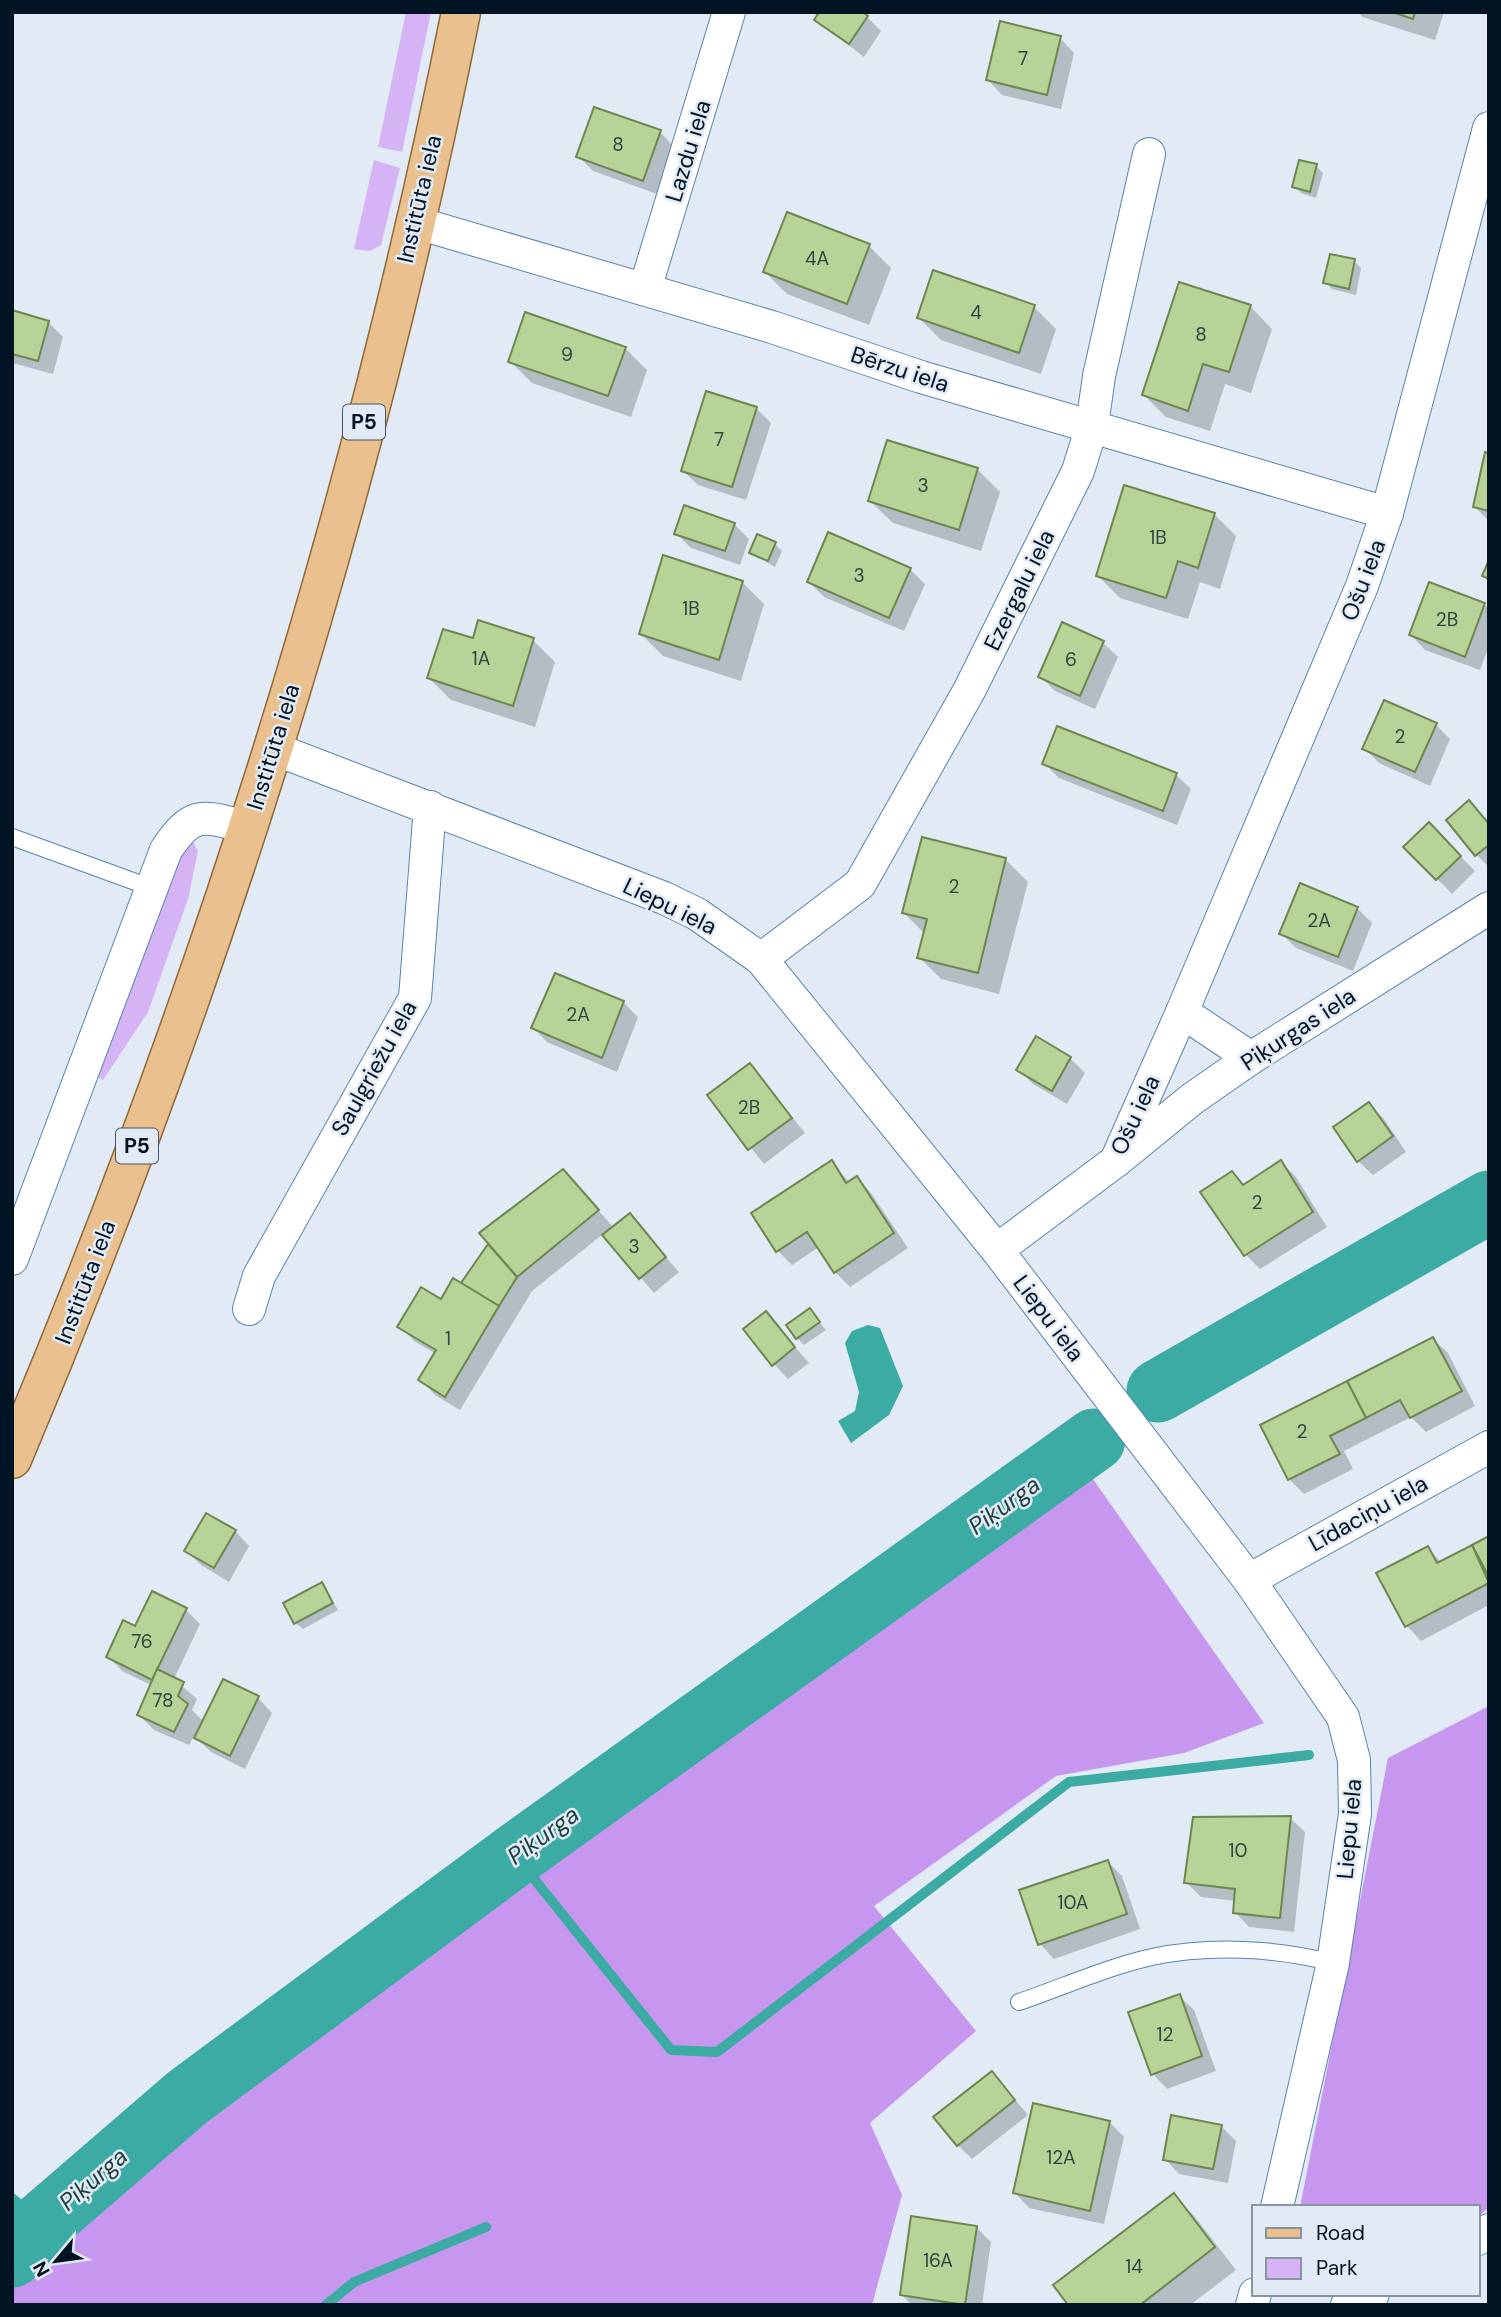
<svg xmlns="http://www.w3.org/2000/svg" width="1501" height="2317" viewBox="0 0 1501 2317" font-family="'DM Sans',sans-serif">
<rect width="100%" height="100%" fill="#e2ebf5"/>
<g fill="#d5b3f4">
<polygon points="406,12 431,12 402,152 378,147"/>
<polygon points="374,160 400,168 381,245 370,251 354,249"/>
<polygon points="193,842 198,851 188,899 148,1012 103,1080 93,1074 176,858"/>
</g>
<g fill="#c797f0">
<polygon points="1060,1432 1264,1723 1184,1753 1056,1776 874,1906 976,2031 870,2123 902,2195 872,2305 12,2305 12,2231 99,2140"/>
<polygon points="1489,1706 1489,2207 1478,2217 1478,2207 1300,2207 1388,1758"/>
</g>
<polygon fill="#3baba3" points="868,1325 880,1328 903,1386 889,1415 851,1443 838,1421 855,1411 859,1392 845,1343 852,1331"/>
<g fill="#0003">
<polygon points="1358,12 1444,12 1435,40 1362,17"/>
<polygon points="867,17 881,31 864,57 816,20"/>
<polygon points="1060,38 1074,53 1061,109 1002,95 988,80"/>
<polygon points="660,132 674,147 657,194 593,171 578,156"/>
<polygon points="1316,166 1323,173 1316,198 1301,193 1294,186"/>
<polygon points="869,246 891,268 869,325 787,294 765,272"/>
<polygon points="1354,261 1361,268 1356,295 1332,289 1325,282"/>
<polygon points="1250,306 1272,329 1251,393 1225,384 1210,431 1166,417 1144,395"/>
<polygon points="1034,307 1056,329 1041,374 941,340 919,318"/>
<polygon points="12,312 48,322 63,337 53,374 12,363"/>
<polygon points="625,348 647,370 631,417 532,383 510,361"/>
<polygon points="756,408 771,423 746,500 698,485 683,471"/>
<polygon points="889,442 978,470 1000,492 981,551 893,523 870,501"/>
<polygon points="1489,455 1489,521 1474,506"/>
<polygon points="1214,514 1236,536 1220,589 1200,582 1188,619 1120,598 1098,576"/>
<polygon points="734,524 749,539 740,565 691,548 676,533"/>
<polygon points="775,544 782,551 775,567 751,553"/>
<polygon points="910,569 925,584 904,631 824,597 809,582"/>
<polygon points="742,582 764,604 741,681 663,656 641,634"/>
<polygon points="1484,604 1489,609 1489,646 1480,670 1425,650 1411,635"/>
<polygon points="474,640 533,640 555,662 535,727 451,700 429,678"/>
<polygon points="1103,643 1118,657 1095,709 1055,691 1040,676"/>
<polygon points="1436,725 1450,739 1430,786 1379,763 1365,749"/>
<polygon points="1058,728 1176,775 1191,789 1177,825 1059,778 1044,763"/>
<polygon points="1469,803 1489,823 1489,867 1477,855"/>
<polygon points="1429,824 1475,871 1452,894 1406,847"/>
<polygon points="923,839 1006,860 1028,882 999,994 941,979 919,957 925,934 904,913"/>
<polygon points="1357,908 1372,923 1353,971 1296,948 1281,933"/>
<polygon points="623,1002 638,1017 617,1072 547,1042 533,1028"/>
<polygon points="1070,1058 1085,1073 1067,1104 1033,1084 1018,1069"/>
<polygon points="750,1065 805,1133 764,1164 709,1095"/>
<polygon points="1369,1104 1384,1119 1406,1152 1373,1175 1358,1161"/>
<polygon points="831,1162 850,1183 857,1178 871,1193 908,1248 850,1287 835,1272 819,1247 792,1265 778,1251"/>
<polygon points="1281,1162 1296,1177 1327,1227 1260,1269 1245,1254 1232,1173 1245,1186"/>
<polygon points="563,1171 614,1228 629,1215 679,1272 654,1293 603,1234 532,1291 460,1410 435,1395 421,1380 436,1354 414,1341 400,1326 461,1285 491,1243"/>
<polygon points="766,1314 809,1363 788,1379 774,1364"/>
<polygon points="816,1318 826,1330 804,1345 797,1338"/>
<polygon points="1433,1339 1448,1353 1475,1406 1426,1432 1411,1417 1344,1451 1353,1469 1304,1494 1289,1479 1262,1426"/>
<polygon points="235,1531 249,1546 229,1582 201,1565 186,1551"/>
<polygon points="1489,1538 1489,1605 1421,1641 1407,1626 1379,1574 1428,1548 1442,1563"/>
<polygon points="322,1584 338,1610 303,1629 296,1623"/>
<polygon points="186,1610 200,1624 174,1679 197,1699 192,1710 204,1722 258,1698 272,1713 245,1769 211,1752 194,1736 189,1745 154,1730 139,1715 151,1685 122,1671 108,1656 136,1628"/>
<polygon points="1290,1818 1305,1832 1294,1932 1249,1927 1235,1912 1236,1901 1201,1897 1186,1882"/>
<polygon points="1108,1862 1122,1876 1140,1929 1054,1959 1040,1944"/>
<polygon points="1179,1996 1194,2010 1216,2071 1167,2089 1153,2074"/>
<polygon points="992,2073 1028,2115 972,2159 958,2145"/>
<polygon points="1109,2122 1124,2137 1104,2224 1029,2208 1015,2193"/>
<polygon points="1221,2126 1236,2141 1228,2183 1179,2174 1165,2159"/>
<polygon points="1173,2195 1195,2217 1236,2270 1190,2305 1070,2305"/>
<polygon points="976,2227 991,2242 982,2305 912,2305 902,2295"/>
</g>
<g fill="none" stroke-linecap="round" stroke-linejoin="round">
<g stroke="#3baba3" stroke-width="10">
<polyline points="515,1855 671,2050 717,2052 1069,1782 1309,1755"/>
<polyline points="12,2198 42,2223"/>
<polyline points="326,2305 354,2282 486,2227"/>
</g>
<g stroke="#3baba3" stroke-width="63">
<polyline points="1158,1391 1489,1202"/>
<polyline points="12,2256 42,2223 188,2097 515,1855 1094,1440"/>
</g>
</g>
<g fill="#b8d398" stroke="#6e864f" stroke-width="2">
<polygon points="819,12 863,12 868,16 849,44 814,20"/>
<polygon points="1392,12 1415,12 1413,19"/>
<polygon points="1000,21 1061,36 1047,95 986,80"/>
<polygon points="594,107 661,130 643,181 576,157"/>
<polygon points="1299,160 1317,164 1310,192 1292,187"/>
<polygon points="787,212 870,244 847,304 763,272"/>
<polygon points="1330,254 1355,259 1349,289 1323,283"/>
<polygon points="933,270 1035,305 1019,353 917,318"/>
<polygon points="1179,282 1251,305 1229,372 1203,364 1188,411 1142,395"/>
<polygon points="12,310 49,321 38,361 12,354"/>
<polygon points="525,312 626,347 608,396 508,362"/>
<polygon points="706,391 757,407 732,487 681,471"/>
<polygon points="887,440 978,468 959,530 868,501"/>
<polygon points="1485,452 1489,453 1489,511 1473,507"/>
<polygon points="1124,485 1215,513 1198,568 1178,561 1166,598 1096,576"/>
<polygon points="684,505 735,523 725,551 674,534"/>
<polygon points="828,532 911,568 889,618 807,582"/>
<polygon points="757,534 776,542 768,561 749,553"/>
<polygon points="663,555 743,581 719,660 639,634"/>
<polygon points="1489,560 1489,579 1482,576"/>
<polygon points="1429,582 1485,603 1465,657 1409,635"/>
<polygon points="478,620 534,638 513,706 427,678 443,629 473,638"/>
<polygon points="1062,622 1104,641 1080,696 1038,677"/>
<polygon points="1384,700 1437,723 1415,772 1362,749"/>
<polygon points="1057,726 1177,773 1163,811 1042,764"/>
<polygon points="1469,800 1489,824 1489,845 1475,856 1446,820"/>
<polygon points="1429,822 1461,856 1436,880 1403,847"/>
<polygon points="922,837 1006,858 978,973 917,958 927,919 902,913"/>
<polygon points="1300,883 1358,907 1338,957 1279,934"/>
<polygon points="555,973 624,1001 602,1058 531,1028"/>
<polygon points="1036,1036 1071,1057 1052,1091 1016,1070"/>
<polygon points="750,1063 792,1118 748,1150 707,1095"/>
<polygon points="1369,1102 1393,1136 1357,1162 1333,1127"/>
<polygon points="832,1160 846,1183 857,1176 894,1233 834,1273 807,1232 776,1252 751,1213"/>
<polygon points="1281,1160 1313,1212 1244,1256 1200,1192 1232,1171 1243,1185"/>
<polygon points="563,1169 599,1210 517,1277 479,1233"/>
<polygon points="630,1213 666,1257 639,1279 602,1235"/>
<polygon points="488,1244 517,1277 499,1306 461,1283"/>
<polygon points="453,1278 499,1306 445,1397 418,1380 436,1350 397,1327 421,1287 441,1299"/>
<polygon points="810,1308 820,1322 796,1339 786,1325"/>
<polygon points="766,1311 795,1347 772,1366 743,1329"/>
<polygon points="1433,1337 1462,1391 1410,1418 1400,1400 1366,1418 1347,1381"/>
<polygon points="1347,1381 1366,1418 1330,1436 1340,1454 1288,1480 1260,1425"/>
<polygon points="206,1513 236,1530 214,1568 184,1551"/>
<polygon points="1489,1536 1489,1577 1472,1545"/>
<polygon points="1472,1545 1489,1583 1405,1627 1376,1573 1428,1546 1437,1563"/>
<polygon points="322,1582 333,1603 294,1624 283,1603"/>
<polygon points="152,1591 187,1608 152,1680 106,1657 123,1620 135,1626"/>
<polygon points="157,1669 184,1682 178,1696 188,1704 174,1732 137,1715"/>
<polygon points="223,1679 259,1696 230,1756 194,1738"/>
<polygon points="1291,1816 1280,1918 1233,1913 1235,1889 1184,1883 1193,1817"/>
<polygon points="1108,1860 1127,1914 1038,1945 1019,1890"/>
<polygon points="1180,1994 1202,2056 1151,2075 1128,2012"/>
<polygon points="992,2071 1015,2100 957,2146 933,2117"/>
<polygon points="1033,2103 1110,2121 1090,2211 1013,2193"/>
<polygon points="1171,2115 1222,2125 1213,2169 1163,2160"/>
<polygon points="1174,2193 1215,2247 1140,2305 1068,2305 1053,2285"/>
<polygon points="911,2216 977,2226 965,2305 900,2295"/>
</g>
<g fill="none" stroke-linecap="round" stroke-linejoin="round">
<g stroke="#5684af" stroke-width="18">
<g id="service">
<polyline points="12,837 152,888"/>
<path d="M 1019,2002 C 1063,1987 1107,1967 1152,1957 C 1209,1945 1277,1948 1333,1963"/>
</g>
</g>
<g stroke="#5684af" stroke-width="34">
<g id="minor">
<polyline points="414,222 772,327 921,377 1387,513"/>
<polyline points="645,289 729,12"/>
<polyline points="272,748 664,898 697,914 761,959 997,1250 1249,1580 1343,1717 1354,1760 1355,1814 1333,1963 1277,2207"/>
<polyline points="761,959 860,884 970,689 1078,471 1092,426 1099,376 1149,154"/>
<polyline points="1251,1058 1182,1012 1362,586 1387,513 1489,128"/>
<polyline points="1116,1161 1192,1099 1251,1058 1489,908"/>
<polyline points="997,1250 1116,1161 1182,1012"/>
<path d="M 12,1259 L 166,850 C 194,808 203,817 248,827"/>
<polyline points="249,1309 259,1276 415,998 430,807"/>
<polyline points="1249,1580 1489,1447"/>
<polyline points="1478,2239 1489,2230"/>
<polyline points="1252,2305 1255,2294"/>
<polyline points="1347,2305 1373,2294"/>
</g>
</g>
<g stroke="#8f6838" stroke-width="41">
<path id="primary" d="M 12,1459 C 209,994 362,508 461,12"/>
</g>
<use href="#service" stroke="#fff" stroke-width="16"/>
<use href="#minor" stroke="#fff" stroke-width="32"/>
<use href="#primary" stroke="#e9c08e" stroke-width="38"/>
</g>
<g text-anchor="middle" dominant-baseline="central" stroke-width="5" stroke-linejoin="round" paint-order="stroke">
<g font-size="19" fill="#304340">
<text x="1023" y="58">7</text>
<text x="618" y="144">8</text>
<text x="817" y="258">4A</text>
<text x="976" y="312">4</text>
<text x="1201" y="334">8</text>
<text x="567" y="354">9</text>
<text x="719" y="439">7</text>
<text x="923" y="485">3</text>
<text x="1158" y="537">1B</text>
<text x="859" y="575">3</text>
<text x="691" y="608">1B</text>
<text x="1447" y="619">2B</text>
<text x="481" y="658">1A</text>
<text x="1071" y="659">6</text>
<text x="1400" y="736">2</text>
<text x="954" y="886">2</text>
<text x="1319" y="920">2A</text>
<text x="578" y="1014">2A</text>
<text x="749" y="1107">2B</text>
<text x="1257" y="1202">2</text>
<text x="634" y="1246">3</text>
<text x="448" y="1338">1</text>
<text x="1302" y="1431">2</text>
<text x="142" y="1641">76</text>
<text x="163" y="1700">78</text>
<text x="1238" y="1850">10</text>
<text x="1073" y="1902">10A</text>
<text x="1165" y="2034">12</text>
<text x="1061" y="2157">12A</text>
<text x="938" y="2260">16A</text>
<text x="1134" y="2266">14</text>
</g>
<g fill="#e2ebf5" stroke="#455462" stroke-width="2">
<rect x="343" y="404.5" width="42" height="35" rx="5"/>
<rect x="116" y="1128.5" width="42" height="35" rx="5"/>
</g>
<g font-size="21" font-weight="bold" fill="#021323">
<text x="364" y="422">P5</text>
<text x="137" y="1146">P5</text>
</g>
<g font-size="23" fill="#021323" stroke="#e2ebf5">
<text transform="translate(688 151) rotate(-73)">Lazdu iela</text>
<text transform="translate(419 199) rotate(-77)">Institūta iela</text>
<text transform="translate(900 369) rotate(18)">Bērzu iela</text>
<text transform="translate(1363 580) rotate(-69)">Ošu iela</text>
<text transform="translate(1019 590) rotate(-64)">Ezergalu iela</text>
<text transform="translate(273 747) rotate(-73)">Institūta iela</text>
<text transform="translate(670 906) rotate(26)">Liepu iela</text>
<text transform="translate(1298 1029) rotate(-33)">Piķurgas iela</text>
<text transform="translate(374 1068) rotate(-61)">Saulgriežu iela</text>
<text transform="translate(1135 1115) rotate(-65)">Ošu iela</text>
<text transform="translate(85 1282) rotate(-69)">Institūta iela</text>
<text transform="translate(1049 1318) rotate(53)">Liepu iela</text>
<text transform="translate(1368 1513) rotate(-29)">Līdaciņu iela</text>
<text transform="translate(1349 1829) rotate(-85)">Liepu iela</text>
</g>
<g font-size="24" font-style="italic" fill="#1e403d" stroke="#e2ebf5">
<text transform="translate(1004 1505) rotate(-36)">Piķurga</text>
<text transform="translate(543 1835) rotate(-36)">Piķurga</text>
<text transform="translate(93 2179) rotate(-41)">Piķurga</text>
</g>
</g>
<rect width="1501" height="2317" fill="none" stroke="#021323" stroke-width="28"/>
<rect x="1252" y="2205" width="228" height="91" fill="#e2ebf5" stroke="#8895a1" stroke-width="2"/>
<rect x="1266" y="2228" width="35" height="10" fill="#e9c08e" stroke="#8895a1" stroke-width="2"/>
<text x="1316" y="2240" font-size="21" fill="#021323">Road</text>
<rect x="1266" y="2258" width="35" height="21" fill="#d5b3f4" stroke="#8895a1" stroke-width="2"/>
<text x="1316" y="2275" font-size="21" fill="#021323">Park</text>
<g transform="translate(56 2261) rotate(241)" stroke="#e2ebf5" stroke-width="5" paint-order="stroke">
<path d="M0-5L12 26L0 18L-12 26Z" fill="#021323"/>
<text y="-10" font-size="19" font-weight="bold" text-anchor="middle" fill="#021323">N</text>
</g>
</svg>
